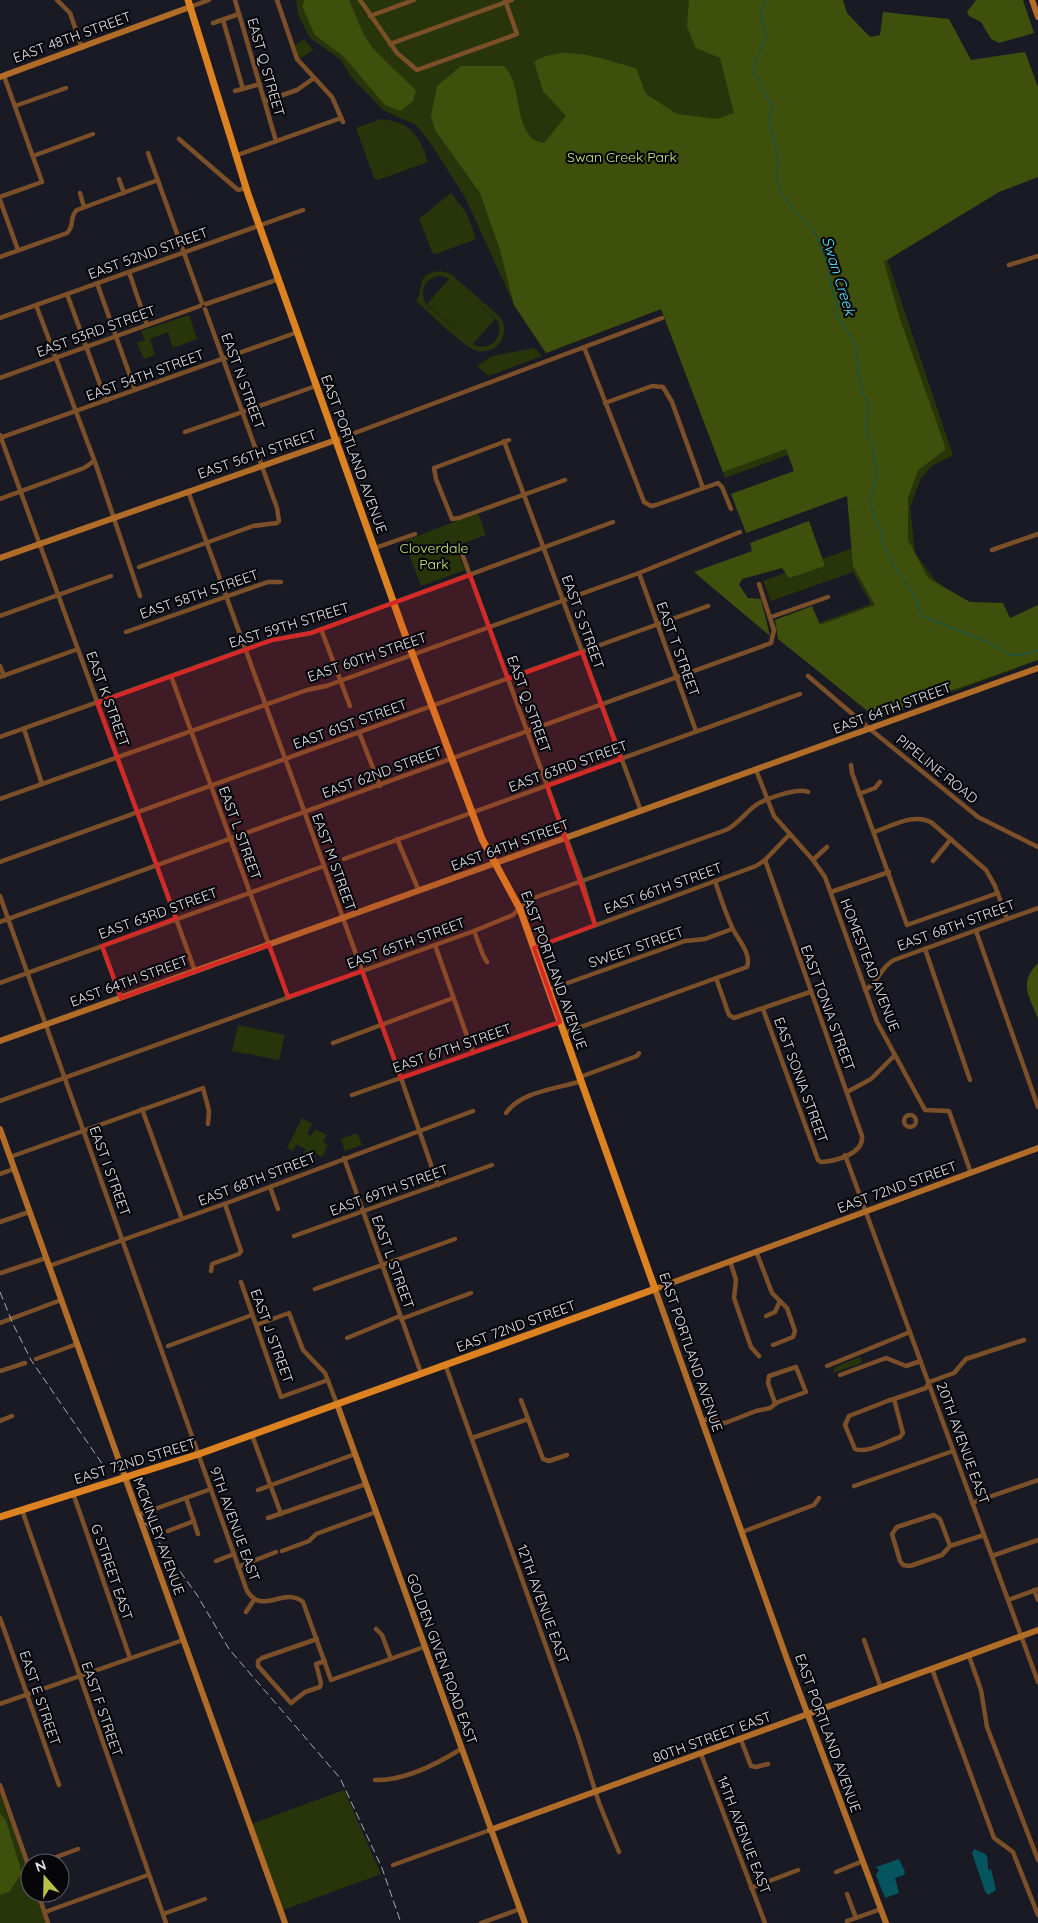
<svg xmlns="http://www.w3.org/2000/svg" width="1038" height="1923" viewBox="0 0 1038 1923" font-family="Quicksand,sans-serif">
<rect width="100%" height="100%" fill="#1a1a25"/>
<g fill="#283409" fill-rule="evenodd">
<polygon points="296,0 800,0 953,455 932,466 921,478 910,507 915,553 936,581 968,605 999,615 1018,668 880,718 780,637 871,604 853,572 771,601 763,581 852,548 848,496 834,438 725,478 661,309 546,353 514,305 466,199 429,141 416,125 383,110 351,77 341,60 310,38 298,14"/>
<polygon points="304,39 313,50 300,59 294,46"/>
<path d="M 381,119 C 412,122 419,136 428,162 L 378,180 L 374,178 L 356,128 Z"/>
<polygon points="451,193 467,214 476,239 436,254 432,252 419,219"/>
<path d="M 441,271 L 451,274 L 499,316 C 505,323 506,333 501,341 C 496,349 486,353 477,351 C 463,347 429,312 416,301 C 425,289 414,273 441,271 ZM 443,276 L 449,279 L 427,304 L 472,343 L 426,304 C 418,290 426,275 443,276 ZM 463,290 L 498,321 C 504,338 489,353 473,344 L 495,319 Z"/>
<polygon points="189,315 197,339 173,348 168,332 150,339 155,355 144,359 137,343 145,340 141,331"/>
<polygon points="535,348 542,356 489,376 477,366 492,356"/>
<polygon points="478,513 486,535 456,546 465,570 421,586 404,541"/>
<polygon points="238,1025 285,1035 279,1060 232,1051"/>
<polygon points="302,1118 312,1124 307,1134 311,1136 315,1129 327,1135 323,1142 328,1145 322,1157 315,1153 312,1159 303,1154 306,1149 296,1144 293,1151 287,1148"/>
<polygon points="357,1133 362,1145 345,1151 341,1139"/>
<polygon points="860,1357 862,1363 833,1373 835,1367"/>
<polygon points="0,1785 30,1870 30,1893 38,1893 48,1923 0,1923"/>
<polygon points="344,1790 381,1874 283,1910 251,1824"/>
</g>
<g fill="#3f500c">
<path d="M 305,0 L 349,0 C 355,13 360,28 367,40 C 380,59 400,73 416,91 L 413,101 L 401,111 L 385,105 L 343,56 L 315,35 L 302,6 Z"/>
<path d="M 689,0 L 843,0 L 847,13 L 870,37 L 880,35 L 883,12 L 949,19 L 971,60 L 1025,52 L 1038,87 L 1038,177 L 999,192 L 884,262 L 900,319 L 946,449 L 918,470 L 908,498 L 908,540 L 928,578 L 970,602 L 1003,603 L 1010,618 L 1038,605 L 1038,660 L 875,717 L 778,639 L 775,620 L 812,606 L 820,625 L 875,605 L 853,566 L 847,496 L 746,533 L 731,494 L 794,471 L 786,449 L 723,472 L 661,309 L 546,353 L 514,305 L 500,250 L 480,193 L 435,130 L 431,116 L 437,86 L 461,66 L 504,66 C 522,84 514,122 533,139 C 535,141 541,142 544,143 L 566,116 L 543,91 L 534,62 C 564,42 604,60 636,68 L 646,94 L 677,114 L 717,119 L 734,113 L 720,58 L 696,48 L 687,27 Z"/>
<polygon points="976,0 1023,0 1034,33 999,43 991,39 981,22 969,16 967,12"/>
<polygon points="809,521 825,566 789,578 782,568 742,579 739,585 748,598 761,599 770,636 694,572 752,551 750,543"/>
<path d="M 1038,963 L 1038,1019 C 1029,995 1018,984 1038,963 Z"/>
<polygon points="0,1813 6,1821 22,1873 9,1892 0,1895"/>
</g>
<g fill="#05555e">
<path d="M 974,1849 C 987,1855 988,1851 988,1870 L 991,1869 L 996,1890 L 988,1895 L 985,1891 L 972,1853 Z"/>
<polygon points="899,1859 905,1872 904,1875 895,1878 899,1893 885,1898 876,1875 879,1870 876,1867"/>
</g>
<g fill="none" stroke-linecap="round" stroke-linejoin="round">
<polyline stroke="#05555e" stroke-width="1" points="766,0 761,12 766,37 755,61 754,73 772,106 770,125 778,158 777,180 781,193 791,206 815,232 827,263 833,294 837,300 837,316 851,336 857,353 861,390 868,403 867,435 873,448 877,474 870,503 882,535 882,542 891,561 915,596 922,616 988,642 1010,655 1023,655 1038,650"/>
<g stroke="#7b5029" stroke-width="4.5">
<polyline points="57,0 70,13 82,48"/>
<polyline points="235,0 276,141"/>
<polyline points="277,0 297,59 332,97 343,122"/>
<polyline points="360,0 397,53 417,70 517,34 505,0"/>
<polyline points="190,7 209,0"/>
<polyline points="370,16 414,0"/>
<polyline points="223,20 243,89"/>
<polyline points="213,23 239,14"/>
<polyline points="390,44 512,0"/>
<polyline points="235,91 260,84"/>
<polyline points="265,101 297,90 314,78"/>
<polyline points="15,106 66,88"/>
<polyline points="179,139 238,190 246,188"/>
<polyline points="148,153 202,303"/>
<polyline points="33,156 93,134"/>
<polyline points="235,156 341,118"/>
<polyline points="119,179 124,193"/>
<polyline points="80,193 84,207"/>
<polyline points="0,197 42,182 4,76"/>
<polyline points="0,200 18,250"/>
<path d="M 0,257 L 67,233 C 75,226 69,216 77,210 L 158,180"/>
<polyline points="1009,265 1038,256"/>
<polyline points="129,272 147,325"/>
<polyline points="97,283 135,390"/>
<polyline points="67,294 106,401"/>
<polyline points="206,304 279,279"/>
<polyline points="36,305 96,465 140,596"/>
<polyline points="0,318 303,210"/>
<polyline points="584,347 644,502 651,506 656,505 718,483 722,487 731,509"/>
<polyline points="0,378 200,306"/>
<polyline points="605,403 652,386 663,387 672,402 703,488"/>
<polyline points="185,432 316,386"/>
<polyline points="0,435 195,971"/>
<polyline points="0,438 298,332"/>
<polyline points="336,440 662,318"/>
<polyline points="509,440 434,468 436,479 452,519 459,518 565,480"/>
<polyline points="504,441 641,811"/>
<polyline points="188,491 401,1078 438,1185"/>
<polyline points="0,499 84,468 94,461"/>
<polyline points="375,548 415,534"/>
<polyline points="460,548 582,881 595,925"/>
<polyline points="992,550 1038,534"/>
<polyline points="139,567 253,526 277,523 279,521 277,508 205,309"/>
<polyline points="639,573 696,731"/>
<polyline points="0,616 111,576"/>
<polyline points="771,617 828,597"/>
<polyline points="321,629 350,706"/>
<polyline points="126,632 268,582 281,582"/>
<polyline points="0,666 4,676"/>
<polyline points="171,676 288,997"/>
<polyline points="808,676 870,729 978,817 1038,847"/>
<polyline points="0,677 78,649"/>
<polyline points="24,729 42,784"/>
<polyline points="359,732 380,786"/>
<polyline points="0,737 272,640 311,633 613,522"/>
<polyline points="851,765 852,773 907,925 998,893"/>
<polyline points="756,770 774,816 813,860 825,877 877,1022 925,1110 949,1111 971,1173"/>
<polyline points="859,794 875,788 880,782"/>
<polyline points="0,799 307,690 326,686 639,573 740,532"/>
<path d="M 874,832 C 892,826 915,812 932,823 L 986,870 L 995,886 L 1007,919"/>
<polyline points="397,839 419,891"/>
<polyline points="344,859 800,694"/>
<polyline points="813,860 827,847"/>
<polyline points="933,861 951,839"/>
<polyline points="0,862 708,606"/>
<polyline points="831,892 889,872"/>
<path d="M 0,896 L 247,1591 C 263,1616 284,1586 303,1602 L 331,1680 L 424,1647"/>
<polyline points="0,922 771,643 774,630 759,584"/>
<polyline points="474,931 483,955 487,962"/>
<polyline points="976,931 1038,1107"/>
<polyline points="435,945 473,1053"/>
<polyline points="102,946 121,998"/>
<polyline points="534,948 756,866 765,860 790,834"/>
<polyline points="925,949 970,1080"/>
<polyline points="716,978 729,1015 734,1018 810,992"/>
<polyline points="0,983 324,866"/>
<polyline points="548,990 685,941 705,939 732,929"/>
<path d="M 865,990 C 879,982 880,967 894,960 L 1038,908"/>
<path d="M 763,1009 L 818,1160 L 821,1162 C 836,1161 864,1154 862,1136 L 765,860"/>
<path d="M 564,1033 L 747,967 C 752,953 737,939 732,927 C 725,912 720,896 715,881"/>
<polyline points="333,1043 453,998"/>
<polyline points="580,1077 637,1056 639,1053"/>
<polyline points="847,1092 871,1079 894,1056"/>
<polyline points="352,1095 560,1022"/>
<path d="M 0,1101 L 474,931 L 513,915 L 528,900 L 726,830 C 738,824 745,813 756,805 C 765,799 798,787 808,792"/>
<polyline points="142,1109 182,1219"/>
<path d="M 506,1113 C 521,1091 558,1089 581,1081"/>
<circle cx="910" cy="1121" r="6"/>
<polyline points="845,1155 1038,1682"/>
<polyline points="10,1157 203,1088 209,1111 208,1124"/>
<polyline points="344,1158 421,1373"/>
<polyline points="0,1174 14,1169"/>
<polyline points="270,1187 278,1209"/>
<polyline points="0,1222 29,1212"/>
<polyline points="294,1236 492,1165"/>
<polyline points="756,1251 772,1293 787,1308 795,1331 793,1337 773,1345"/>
<polyline points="730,1261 736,1280 734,1298 751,1347 759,1356"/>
<polyline points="49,1266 227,1203 473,1111"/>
<polyline points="211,1271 212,1264 239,1254 241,1251 225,1204"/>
<polyline points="1,1273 46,1258"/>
<polyline points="241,1282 281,1397 328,1380"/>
<polyline points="315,1289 455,1239"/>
<polyline points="766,1316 775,1312 780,1301"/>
<polyline points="401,1319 471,1293"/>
<polyline points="0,1323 61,1300"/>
<polyline points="256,1325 289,1313 303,1350 325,1373 337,1404"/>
<polyline points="347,1338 400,1316"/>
<polyline points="168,1346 252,1315"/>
<polyline points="36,1359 77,1344"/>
<polyline points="445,1364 578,1736 599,1803 619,1852"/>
<polyline points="827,1366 910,1332"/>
<polyline points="0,1371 25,1363"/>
<polyline points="840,1375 886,1358 906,1366 921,1361"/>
<path d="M 894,1399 L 903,1433 L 900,1437 C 888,1441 867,1454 855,1449 L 845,1425 L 849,1416 L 890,1400 L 894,1399 L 926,1388 L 929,1382 L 954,1373 L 966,1359 L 1024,1340"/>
<polyline points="521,1400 543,1459 549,1461 567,1455"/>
<polyline points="0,1421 12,1416"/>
<polyline points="702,1421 714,1417 720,1423 725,1423 756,1411 770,1408 778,1402 806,1392 796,1367 769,1376 768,1383 775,1403"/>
<polyline points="252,1435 281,1514"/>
<polyline points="472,1438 528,1419"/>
<polyline points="854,1486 953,1451"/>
<polyline points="258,1490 355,1454"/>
<polyline points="73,1493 130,1658"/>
<polyline points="186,1498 198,1534"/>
<polyline points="972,1503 1038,1480"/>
<polyline points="22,1510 166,1923"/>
<polyline points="138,1515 211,1489"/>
<polyline points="268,1518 366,1484"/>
<polyline points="168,1531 194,1521"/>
<polyline points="742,1532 814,1505 819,1498"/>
<polyline points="950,1546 940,1519 934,1515 897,1527 892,1534 900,1561 903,1565 910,1566 942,1555 950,1546 984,1535"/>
<polyline points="282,1551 309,1541 316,1534 376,1512"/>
<polyline points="992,1556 1038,1540"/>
<polyline points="216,1561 234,1554"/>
<polyline points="238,1567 276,1552"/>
<polyline points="1034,1590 1038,1600"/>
<polyline points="1008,1600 1038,1589"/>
<polyline points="246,1612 254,1600"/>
<polyline points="0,1618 59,1785"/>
<polyline points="376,1629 382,1635 391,1659"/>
<polyline points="317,1639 262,1658 258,1661 258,1666 291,1703 305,1692 320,1687 321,1683 316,1664 325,1661"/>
<polyline points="864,1640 881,1688"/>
<polyline points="969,1656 981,1690 987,1727 1038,1860"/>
<polyline points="932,1669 994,1838 1013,1852 1038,1915"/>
<polyline points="0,1704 183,1640"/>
<polyline points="741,1740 751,1766 756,1767 768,1764"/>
<polyline points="701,1754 765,1923"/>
<path d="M 375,1780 C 404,1781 437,1764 461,1749"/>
<polyline points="0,1785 30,1870"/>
<polyline points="40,1863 78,1849"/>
<polyline points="393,1865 490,1830"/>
<polyline points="836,1872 863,1861"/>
<polyline points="751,1888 798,1870"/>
<polyline points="38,1893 48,1923"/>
<polyline points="847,1894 856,1918"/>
<polyline points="45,1912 148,1875"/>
<polyline points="163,1914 205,1899"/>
<polyline points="847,1921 881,1909"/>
<polyline points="481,1923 520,1909"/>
</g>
<g stroke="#b16c28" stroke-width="6">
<polyline points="1032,0 1038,17"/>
<polyline points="0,77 190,7"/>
<polyline points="0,558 336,440"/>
<polyline points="0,1041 1038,668"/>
<polyline points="0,1129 285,1923"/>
<polyline points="337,1404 525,1923"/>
<polyline points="490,1830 1038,1630"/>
<polyline points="886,1923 788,1662 655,1289 1038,1148"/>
</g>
<polyline stroke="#dc8221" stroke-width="7" points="0,1517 199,1454 655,1289 520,909 482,839 403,629 248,194 188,0"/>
<g stroke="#a9aab3" stroke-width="1" stroke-dasharray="8 4" stroke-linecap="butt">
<polyline points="0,1292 13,1324 31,1360 105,1468"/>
<polyline points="138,1513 197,1595 229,1649 340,1778 382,1868 401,1923"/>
</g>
</g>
<path fill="#d62828" fill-opacity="0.2" stroke="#d62828" stroke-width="4" stroke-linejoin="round" d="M 470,575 L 508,679 L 582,652 L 621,759 L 547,786 L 595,925 L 534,948 L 560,1022 L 401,1078 L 362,971 L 288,997 L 269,945 L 121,998 L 102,946 L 176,918 L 97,703 L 272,640 L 311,633 Z"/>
<g text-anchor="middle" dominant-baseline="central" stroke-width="4.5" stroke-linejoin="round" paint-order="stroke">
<g font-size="14" fill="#e1e2ea" stroke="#06060a">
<text transform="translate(72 37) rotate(-20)">EAST 48TH STREET</text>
<text transform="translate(266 67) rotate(74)">EAST Q STREET</text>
<text transform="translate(148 253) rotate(-20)">EAST 52ND STREET</text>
<text transform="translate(96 331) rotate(-20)">EAST 53RD STREET</text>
<text transform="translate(145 375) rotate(-20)">EAST 54TH STREET</text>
<text transform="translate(243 381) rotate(70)">EAST N STREET</text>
<text transform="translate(257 454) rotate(-19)">EAST 56TH STREET</text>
<text transform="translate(354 454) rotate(70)">EAST PORTLAND AVENUE</text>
<text transform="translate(199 594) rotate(-19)">EAST 58TH STREET</text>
<text transform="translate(583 622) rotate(70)">EAST S STREET</text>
<text transform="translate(289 625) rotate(-17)">EAST 59TH STREET</text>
<text transform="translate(678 649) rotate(70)">EAST T STREET</text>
<text transform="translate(367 657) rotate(-19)">EAST 60TH STREET</text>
<text transform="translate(108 699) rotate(70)">EAST K STREET</text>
<text transform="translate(529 704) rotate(70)">EAST Q STREET</text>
<text transform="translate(892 708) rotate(-20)">EAST 64TH STREET</text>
<text transform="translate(350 724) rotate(-20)">EAST 61ST STREET</text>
<text transform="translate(568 766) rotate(-20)">EAST 63RD STREET</text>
<text transform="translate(937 769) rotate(39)">PIPELINE ROAD</text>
<text transform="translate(382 772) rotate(-20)">EAST 62ND STREET</text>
<text transform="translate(240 833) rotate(70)">EAST L STREET</text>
<text transform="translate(510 845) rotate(-20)">EAST 64TH STREET</text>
<text transform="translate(334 862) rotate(70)">EAST M STREET</text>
<text transform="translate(663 888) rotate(-20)">EAST 66TH STREET</text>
<text transform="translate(158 913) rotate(-20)">EAST 63RD STREET</text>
<text transform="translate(956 925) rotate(-20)">EAST 68TH STREET</text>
<text transform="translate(406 943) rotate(-20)">EAST 65TH STREET</text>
<text transform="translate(636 947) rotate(-19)">SWEET STREET</text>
<text transform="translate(870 965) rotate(69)">HOMESTEAD AVENUE</text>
<text transform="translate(554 970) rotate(70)">EAST PORTLAND AVENUE</text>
<text transform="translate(129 981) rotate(-20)">EAST 64TH STREET</text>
<text transform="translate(828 1008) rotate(70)">EAST TONIA STREET</text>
<text transform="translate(452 1048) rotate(-19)">EAST 67TH STREET</text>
<text transform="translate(801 1080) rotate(70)">EAST SONIA STREET</text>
<text transform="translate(110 1171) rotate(70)">EAST I STREET</text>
<text transform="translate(257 1179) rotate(-21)">EAST 68TH STREET</text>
<text transform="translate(897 1187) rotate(-20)">EAST 72ND STREET</text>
<text transform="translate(389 1190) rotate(-20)">EAST 69TH STREET</text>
<text transform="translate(393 1262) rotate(70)">EAST L STREET</text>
<text transform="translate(516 1326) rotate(-20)">EAST 72ND STREET</text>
<text transform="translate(272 1336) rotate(70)">EAST J STREET</text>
<text transform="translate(691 1352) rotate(71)">EAST PORTLAND AVENUE</text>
<text transform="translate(963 1443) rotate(70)">20TH AVENUE EAST</text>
<text transform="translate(135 1461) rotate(-17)">EAST 72ND STREET</text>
<text transform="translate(235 1524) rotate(70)">9TH AVENUE EAST</text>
<text transform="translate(159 1536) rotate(70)">MCKINLEY AVENUE</text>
<text transform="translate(112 1572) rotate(71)">G STREET EAST</text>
<text transform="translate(543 1604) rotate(70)">12TH AVENUE EAST</text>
<text transform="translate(442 1659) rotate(70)">GOLDEN GIVEN ROAD EAST</text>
<text transform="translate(40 1698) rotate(71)">EAST E STREET</text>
<text transform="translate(102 1709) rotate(71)">EAST F STREET</text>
<text transform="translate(828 1733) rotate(70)">EAST PORTLAND AVENUE</text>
<text transform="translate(712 1737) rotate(-20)">80TH STREET EAST</text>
<text transform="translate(744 1835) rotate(69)">14TH AVENUE EAST</text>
</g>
<g font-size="14" fill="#c5e877" stroke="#06060a">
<text x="622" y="157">Swan Creek Park</text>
<text x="434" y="548">Cloverdale<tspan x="434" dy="16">Park</tspan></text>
</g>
<g font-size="15" font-style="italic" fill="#5ce0f1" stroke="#06060a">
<text transform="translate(839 276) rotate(73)">Swan Creek</text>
</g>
</g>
<g transform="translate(45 1878) rotate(340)"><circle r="24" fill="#06060a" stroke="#5e5e64"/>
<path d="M0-4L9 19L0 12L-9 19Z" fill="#b9c046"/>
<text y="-8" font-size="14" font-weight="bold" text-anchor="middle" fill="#e1e2ea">N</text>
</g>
</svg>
